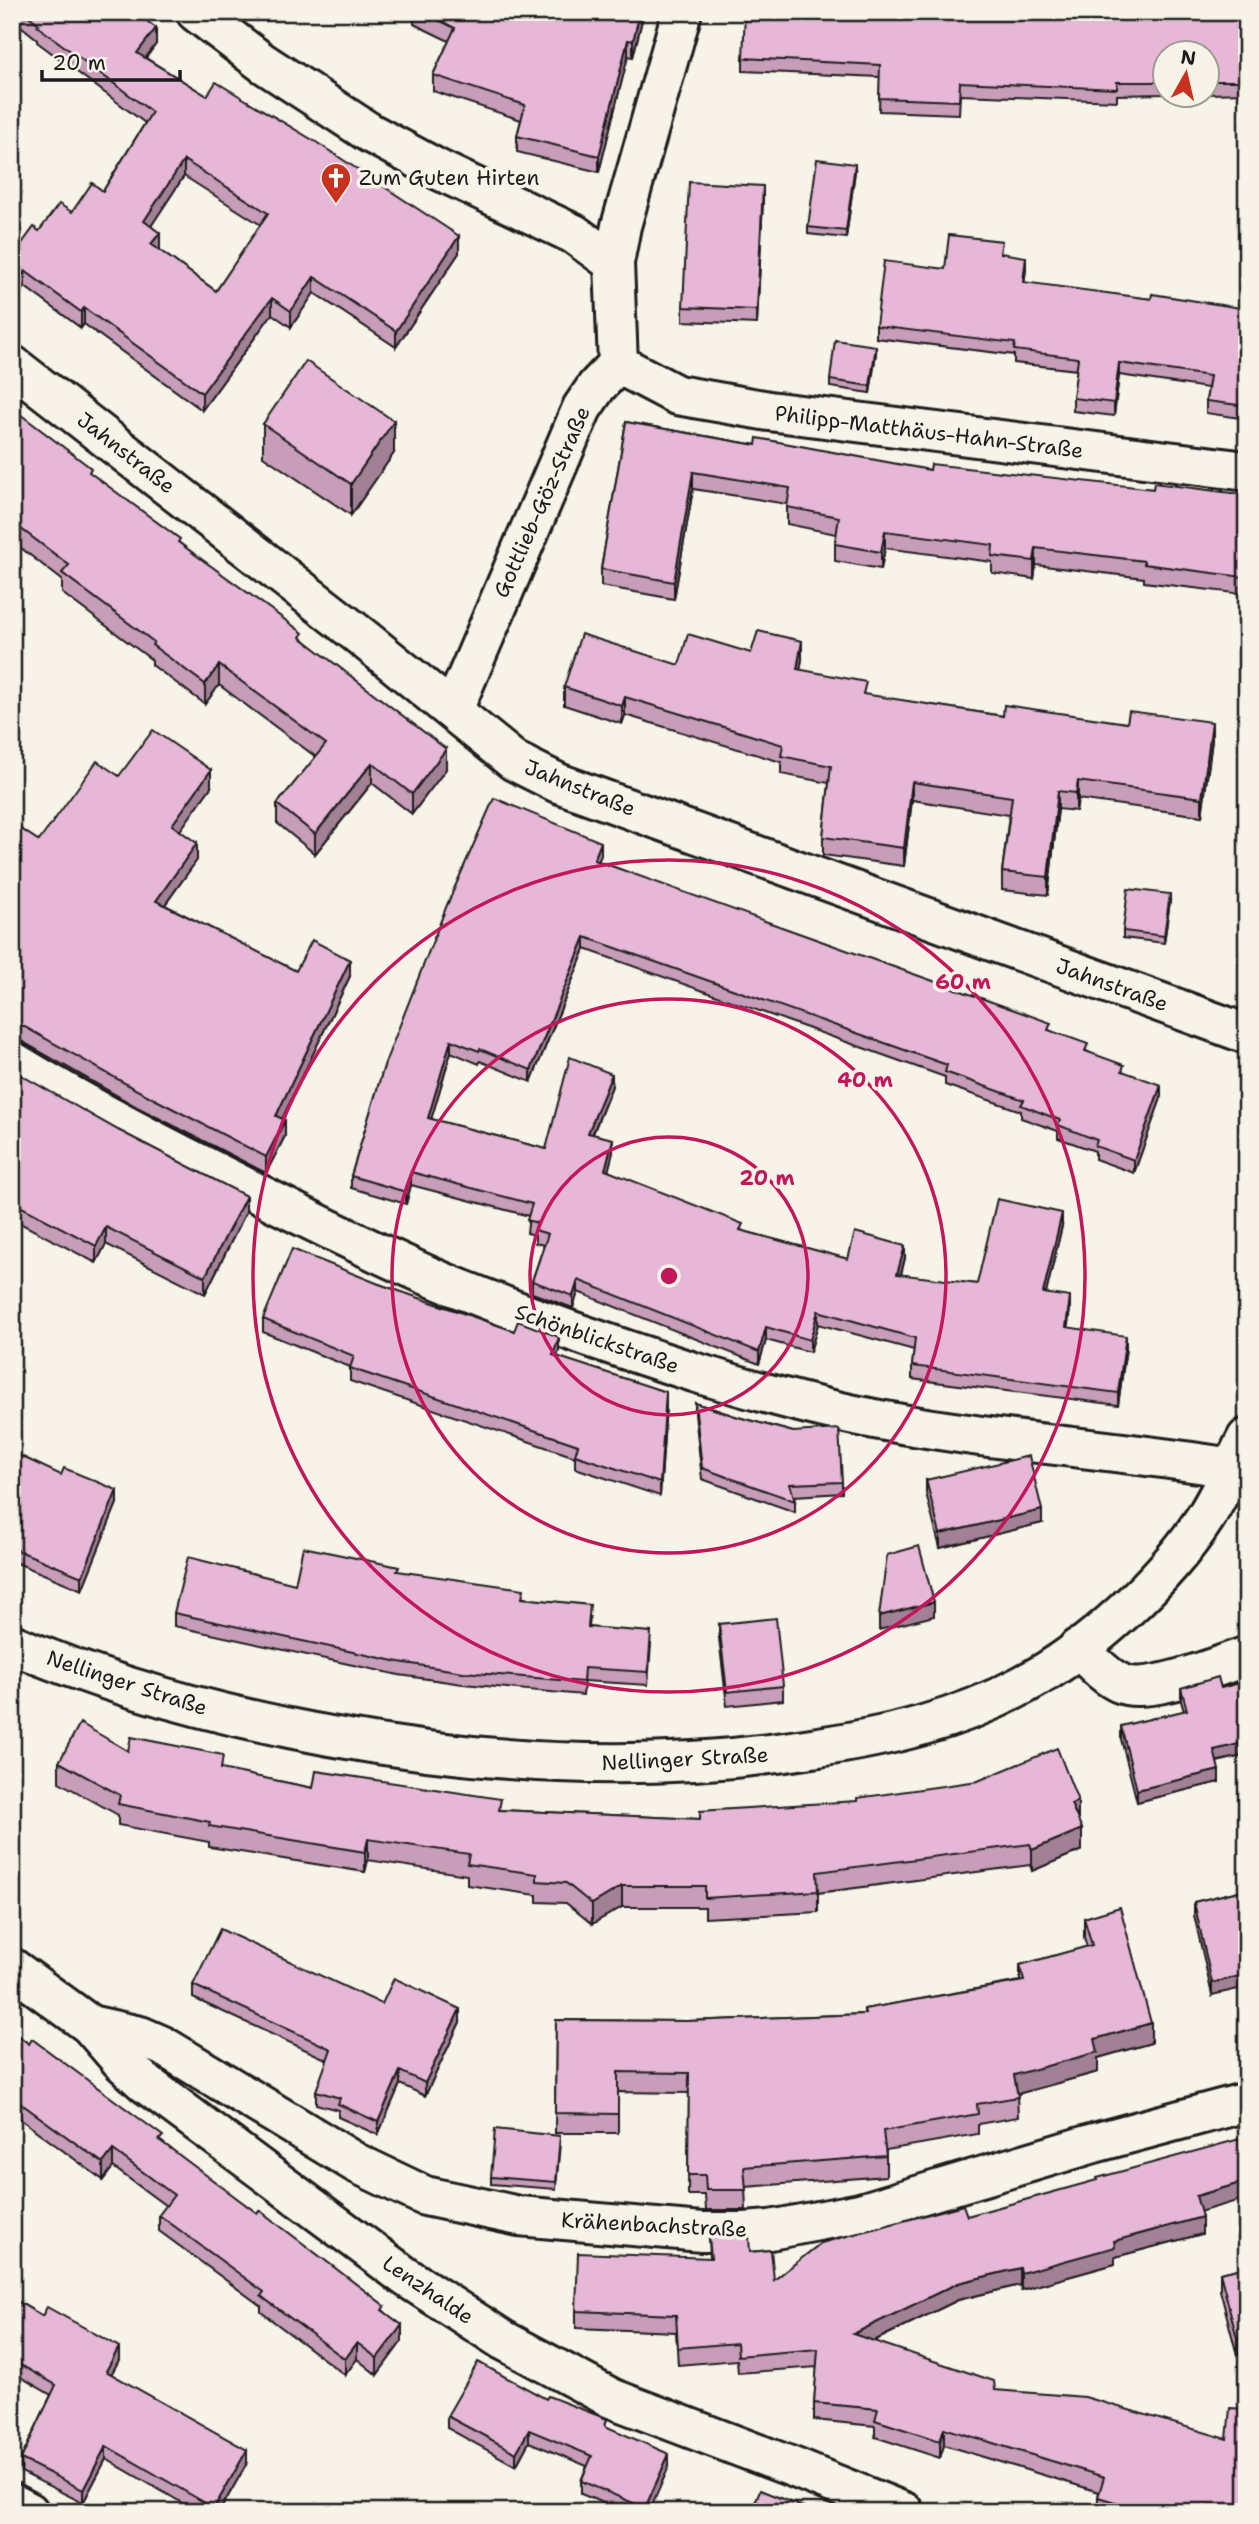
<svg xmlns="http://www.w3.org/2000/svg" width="1259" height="2524" viewBox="0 0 1259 2524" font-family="'Shantell Sans',sans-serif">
<rect width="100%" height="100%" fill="#f7f3e8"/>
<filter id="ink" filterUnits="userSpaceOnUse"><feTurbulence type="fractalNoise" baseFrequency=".0143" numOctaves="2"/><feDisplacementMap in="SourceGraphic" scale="14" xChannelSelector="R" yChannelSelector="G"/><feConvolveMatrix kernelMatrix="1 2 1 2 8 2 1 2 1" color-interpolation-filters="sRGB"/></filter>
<g filter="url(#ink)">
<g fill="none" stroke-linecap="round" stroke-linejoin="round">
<g stroke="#1c1c1c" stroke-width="44">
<g id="minor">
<polyline points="196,12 263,63 370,133 439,170 574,234 614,263"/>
<polyline points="618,364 677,395 769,411 1247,471"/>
<polyline points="12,365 363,638 514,761 558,783 1247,1034"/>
<polyline points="453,710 582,408 597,386 618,364 614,263 621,226 682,12"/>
<path d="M 12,1061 C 89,1108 167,1148 247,1188 C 307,1219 368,1249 429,1276 C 475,1296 522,1313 569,1330 C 662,1363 754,1393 850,1414 C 976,1441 1105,1447 1231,1468"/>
<path d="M 1078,1648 C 1091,1660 1104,1676 1120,1683 C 1147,1696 1218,1666 1247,1656"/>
<polyline points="12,1968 90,2025 122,2062 145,2083 406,2277 503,2340 611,2398 795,2468 904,2512"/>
<polyline points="90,2025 140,2036 163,2046 356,2163 425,2196 519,2216 702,2232 745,2232 770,2230 860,2213 1094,2143 1247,2102"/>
<polyline points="12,2503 29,2512"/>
</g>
</g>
<g stroke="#1c1c1c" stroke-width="44">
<path id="secondary" d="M 12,1644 C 114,1688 222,1716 330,1736 C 490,1765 652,1774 812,1748 C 886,1737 957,1721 1023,1685 C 1089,1650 1165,1580 1205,1518 C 1221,1493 1233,1465 1247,1438"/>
</g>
<use href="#minor" stroke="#f7f3e8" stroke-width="38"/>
<use href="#secondary" stroke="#f7f3e8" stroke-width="38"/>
</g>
<g fill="#c79db9" stroke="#1c1c1c" stroke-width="2" fill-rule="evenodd">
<path d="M 12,12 L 135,12 L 156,44 L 146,58 L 459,253 L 396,347 L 314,293 L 291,327 L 272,314 L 202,410 L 84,324 L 81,328 L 25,287 L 12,304 L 39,231 L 72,212 L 103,191 L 145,123 L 37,42 L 37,39 L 12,19 ZM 184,176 L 261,225 L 216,291 L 159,250 L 160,249 L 151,226 Z"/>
<polygon points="400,12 644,12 633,57 628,56 599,172 517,152 517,136 521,120 433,91 433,75 449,41 414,24 414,19"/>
<polygon points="1247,12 1247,93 1207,94 1207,52 1165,52 1165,94 1117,95 1117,101 960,95 959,114 879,111 880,77 743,71 743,58 1116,17"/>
<polygon points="855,171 846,238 808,234 808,227"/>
<polygon points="763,199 757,324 683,321 683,307"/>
<polygon points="1002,254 1026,269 1024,283 1151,299 1247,309 1247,419 1206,413 1206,401 1208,388 1119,375 1114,416 1073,411 1073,398 1077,370 1014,363 1014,355 876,338 876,326 945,269"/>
<polygon points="876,353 870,393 830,387 830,380"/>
<polygon points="12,408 91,474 303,639 446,769 412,814 372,783 315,854 277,823 277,804 316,757 219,685 205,704 152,665 152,660 62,593 62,580 12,541"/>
<polygon points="626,422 756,445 930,470 1153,489 1247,495 1247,567 1243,594 1144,582 1144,578 1036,565 1034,579 992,573 992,562 885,548 881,569 835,561 835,544 836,534 787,524 787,504 693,489 674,599 601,586 601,569"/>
<polygon points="263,424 394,453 351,515 263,456"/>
<polygon points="751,653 802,659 800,670 866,695 1003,716 1212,740 1202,816 1078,799 1076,811 1058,809 1048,895 1002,890 1002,872 1009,815 912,800 904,866 823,855 823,837 829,783 781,774 781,762 625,715 622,724 564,705 564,687 679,665"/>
<polygon points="119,776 211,787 179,831 197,860 165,905 296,971 350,976 282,1119 285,1136 266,1173 139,1108 23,1042 12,1039 12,823 39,841"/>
<polygon points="601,855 598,861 1051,1031 1124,1072 1161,1098 1134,1173 1095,1159 1095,1151 1058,1138 1058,1131 1021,1118 1021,1111 945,1085 945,1077 585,949 531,1082 480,1061 479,1064 451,1052 431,1119 546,1149 612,1086 593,1134 613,1152 608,1171 743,1231 848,1259 905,1258 901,1275 977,1284 1062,1226 1046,1293 1070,1309 1067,1328 1126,1348 1118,1405 912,1379 912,1366 914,1350 818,1324 810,1352 766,1340 759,1364 578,1292 573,1308 532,1293 532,1281 544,1245 535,1243 535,1235 527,1233 529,1216 411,1185 406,1204 351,1188 351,1176 385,1063"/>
<polygon points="1170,901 1164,943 1123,938 1123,931"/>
<polygon points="12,1070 246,1212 205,1294 106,1244 96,1263 12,1219"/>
<polygon points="379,1284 559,1350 557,1356 666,1405 660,1496 575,1468 575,1457 350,1381 350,1367 263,1332 263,1319"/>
<polygon points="695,1403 738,1417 793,1432 842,1482 842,1493 794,1496 795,1501 795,1512 702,1479 695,1414"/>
<polygon points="12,1452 117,1503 82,1590 12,1561"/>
<polygon points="926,1480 1042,1523 940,1548 926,1493"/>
<polygon points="399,1572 524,1598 590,1617 589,1627 651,1644 648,1685 584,1681 583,1695 463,1684 399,1675 174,1626 174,1613 295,1584"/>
<polygon points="719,1624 783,1686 783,1700 727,1706 719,1638"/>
<polygon points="1247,1681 1247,1755 1217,1762 1219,1782 1137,1802 1121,1739 1121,1726 1184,1711 1181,1701 1181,1688 1221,1688"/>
<polygon points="128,1751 313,1788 501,1810 700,1819 1078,1820 1082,1850 1032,1871 1030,1865 818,1893 818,1912 705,1918 705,1907 622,1907 592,1924 566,1903 537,1902 537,1895 467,1885 467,1875 368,1860 365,1872 209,1847 209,1842 118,1825 118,1815 59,1782 59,1762"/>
<polygon points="1247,1889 1212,1995 1194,1915 1194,1902"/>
<polygon points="1084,1918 1151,2043 1098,2058 1098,2072 1017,2094 1018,2117 978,2124 978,2134 886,2150 886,2176 745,2187 746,2210 706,2210 705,2195 688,2195 689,2093 618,2092 618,2133 555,2133 556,2020 687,2021 864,2014 864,2009 1020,1981 1020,1965 1087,1947 1084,1937"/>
<polygon points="193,1985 382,2004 460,2022 425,2096 400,2084 378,2135 338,2117 338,2110 316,2104 316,2091 328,2060 193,1998"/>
<polygon points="12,2031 163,2143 385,2312 402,2341 377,2375 357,2359 345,2375 261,2312 261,2306 159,2231 159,2215 166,2206 113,2167 103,2180 12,2113"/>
<polygon points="560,2143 556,2189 491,2184 491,2177"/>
<polygon points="1200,2212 1202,2234 1115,2257 1115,2264 1021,2290 1020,2285 958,2300 874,2341 995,2390 1247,2512 1098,2512 1098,2497 1099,2492 944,2445 940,2458 875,2437 875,2426 814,2420 814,2403 817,2367 738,2373 737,2360 678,2365 676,2332 576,2328 576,2311 710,2258 709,2237 750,2252 774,2280 967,2216"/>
<polygon points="1247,2267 1247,2353 1237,2355 1220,2290 1220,2273"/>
<polygon points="12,2298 119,2360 111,2374 247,2463 219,2512 198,2512 106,2459 83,2503 21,2472 21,2459 51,2395 12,2372"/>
<polygon points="546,2399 607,2427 669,2466 649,2512 625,2512 581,2494 581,2481 587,2466 529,2442 516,2466 447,2428 447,2416"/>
</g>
<g fill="#a28096" stroke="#1c1c1c" stroke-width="2">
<polygon points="640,12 644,12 633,57 633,41"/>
<polygon points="156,28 156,44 137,69 137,53"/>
<polygon points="628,40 628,56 599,172 599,156"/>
<polygon points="184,160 184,176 144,237 144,221"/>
<polygon points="855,164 855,171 846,238 846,231"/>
<polygon points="763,186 763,199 757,324 757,310"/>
<polygon points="160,233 160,249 151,260 151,244"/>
<polygon points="459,236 459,253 396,347 396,331"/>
<polygon points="1026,257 1026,269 1023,294 1023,282"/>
<polygon points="25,271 25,287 12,304 12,288"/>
<polygon points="314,277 314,293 291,327 291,311"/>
<polygon points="272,298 272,314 202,410 202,393"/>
<polygon points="84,308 84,324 81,328 81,312"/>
<polygon points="876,346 876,353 870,393 870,386"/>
<polygon points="1119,363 1119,375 1114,416 1114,403"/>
<polygon points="394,421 394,453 351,515 351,484"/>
<polygon points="693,472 693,489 674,599 674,582"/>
<polygon points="885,531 885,548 881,569 881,552"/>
<polygon points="1036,548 1036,565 1034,579 1034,561"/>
<polygon points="1247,549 1247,567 1243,594 1243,577"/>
<polygon points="802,641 802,659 797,687 797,669"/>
<polygon points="219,665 219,685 205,704 205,684"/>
<polygon points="625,697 625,715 622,724 622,706"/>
<polygon points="1212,722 1212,740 1202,816 1202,798"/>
<polygon points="446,749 446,769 412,814 412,794"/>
<polygon points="372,763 372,783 315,854 315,834"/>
<polygon points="211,770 211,787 172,842 172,825"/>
<polygon points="1078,781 1078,799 1076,811 1076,793"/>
<polygon points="912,782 912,800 904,866 904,848"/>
<polygon points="1058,791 1058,809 1048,895 1048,877"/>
<polygon points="601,842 601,855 594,872 594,860"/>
<polygon points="197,843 197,860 156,917 156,901"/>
<polygon points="1170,894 1170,901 1164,943 1164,936"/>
<polygon points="585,937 585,949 531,1082 531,1070"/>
<polygon points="350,960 350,976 276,1132 276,1116"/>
<polygon points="451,1040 451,1052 428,1130 428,1118"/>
<polygon points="612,1074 612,1086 588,1145 588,1133"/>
<polygon points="1161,1085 1161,1098 1134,1173 1134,1160"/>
<polygon points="285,1120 285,1136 266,1173 266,1157"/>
<polygon points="613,1139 613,1152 605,1183 605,1170"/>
<polygon points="411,1172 411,1185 406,1204 406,1192"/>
<polygon points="246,1196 246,1212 205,1294 205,1277"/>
<polygon points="1062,1213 1062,1226 1043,1306 1043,1293"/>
<polygon points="106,1227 106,1244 96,1263 96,1246"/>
<polygon points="905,1246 905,1258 897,1287 897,1274"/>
<polygon points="578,1280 578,1292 573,1308 573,1296"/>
<polygon points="1070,1297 1070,1309 1066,1340 1066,1327"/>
<polygon points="818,1311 818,1324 810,1352 810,1340"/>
<polygon points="766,1327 766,1340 759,1364 759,1352"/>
<polygon points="1126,1336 1126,1348 1118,1405 1118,1393"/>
<polygon points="559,1337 559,1350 553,1368 553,1355"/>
<polygon points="666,1392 666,1405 660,1496 660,1483"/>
<polygon points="117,1490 117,1503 82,1590 82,1577"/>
<polygon points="1042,1510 1042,1523 940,1548 940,1534"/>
<polygon points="934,1602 934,1616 879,1630 879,1616"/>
<polygon points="1247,1742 1247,1755 1214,1762 1214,1750"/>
<polygon points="1219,1770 1219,1782 1137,1802 1137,1790"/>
<polygon points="1078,1801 1078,1821 1071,1804"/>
<polygon points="1082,1829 1082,1850 1032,1871 1032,1850"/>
<polygon points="368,1839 368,1860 365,1872 365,1852"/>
<polygon points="622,1886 622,1907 592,1924 592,1904"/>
<polygon points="1247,1974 1247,1987 1212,1995 1212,1983"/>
<polygon points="460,2009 460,2022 425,2096 425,2083"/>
<polygon points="1151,2023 1151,2043 1098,2058 1098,2072 1014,2095 1014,2075 1095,2039"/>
<polygon points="400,2071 400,2084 378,2135 378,2122"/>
<polygon points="113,2150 113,2167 103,2180 103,2163"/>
<polygon points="1247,2181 1247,2198 1196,2213 1196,2196"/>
<polygon points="1202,2217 1202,2234 1115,2257 1115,2264 1021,2290 1021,2273 1114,2241"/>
<polygon points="1020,2268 1020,2285 958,2300 853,2351 853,2334 958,2283"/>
<polygon points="402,2325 402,2341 377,2375 377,2358"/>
<polygon points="1247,2336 1247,2353 1237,2355 1237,2338"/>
<polygon points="357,2343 357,2359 345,2375 345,2359"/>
<polygon points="119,2347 119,2360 106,2384 106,2371"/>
<polygon points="944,2428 944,2445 940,2458 940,2441"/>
<polygon points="529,2430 529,2442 516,2466 516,2453"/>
<polygon points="106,2446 106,2459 83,2503 83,2490"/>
<polygon points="247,2450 247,2463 219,2512 214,2512 214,2508"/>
<polygon points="669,2454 669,2466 649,2512 645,2512 645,2508"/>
</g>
<g fill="#e7b7d7" stroke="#1c1c1c" stroke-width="2" fill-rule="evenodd">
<path d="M 24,12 L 135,12 L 156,28 L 137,53 L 207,96 L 216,82 L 316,142 L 459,236 L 396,331 L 314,277 L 291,311 L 272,298 L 202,393 L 84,308 L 81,312 L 25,271 L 12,288 L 12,257 L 34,227 L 39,231 L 59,204 L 72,212 L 92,183 L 103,191 L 152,112 L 37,26 L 39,24 ZM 184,160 L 268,213 L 216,291 L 151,244 L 160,233 L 144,221 Z"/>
<polygon points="422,12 640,12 633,41 628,40 599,156 517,136 525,105 433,75 455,28"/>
<polygon points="745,12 1012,12 1116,17 1116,12 1247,12 1247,81 1207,81 1207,52 1165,52 1165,82 1117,82 1117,89 960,82 959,101 879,98 880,65 743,58"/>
<polygon points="817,159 855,164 846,231 808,227"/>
<polygon points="689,182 763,186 757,310 683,307"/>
<polygon points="949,235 1002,241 1000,253 1026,257 1023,282 1151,299 1152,294 1247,309 1247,406 1206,401 1210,376 1119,363 1114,403 1073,398 1078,358 1014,350 1015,343 876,326 884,261 945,269"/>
<polygon points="835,340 876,346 870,386 830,380"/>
<polygon points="306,361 394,421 351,484 263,424"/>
<polygon points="12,408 91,468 89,472 180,539 178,542 303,633 300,637 446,749 412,794 372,763 315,834 277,804 326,744 219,665 205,684 152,645 154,642 62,573 69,565 12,522"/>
<polygon points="626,422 756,445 757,438 930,470 931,464 1153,489 1154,483 1247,495 1247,549 1243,577 1144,564 1144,561 1036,548 1034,561 992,556 993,545 885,531 881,552 835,544 839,517 787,507 790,488 693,472 674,582 601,569"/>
<polygon points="758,631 802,641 797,669 866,682 863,694 1003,716 1004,705 1127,723 1129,711 1212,722 1202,798 1078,781 1076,793 1058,791 1048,877 1002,872 1012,797 912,782 904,848 823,837 831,766 781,756 783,745 625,697 622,706 564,687 581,634 679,665 688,634 751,653"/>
<polygon points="153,730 211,770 172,825 197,843 156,901 296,971 312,940 350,960 276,1116 285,1120 266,1157 139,1091 23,1026 12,1023 12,823 39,841 97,761 119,776"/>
<polygon points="494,798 601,842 594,860 1051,1023 1048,1030 1088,1044 1085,1051 1124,1065 1122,1071 1161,1085 1134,1160 1095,1146 1097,1140 1058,1125 1060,1120 1021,1105 1024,1100 945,1072 947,1065 585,937 531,1070 480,1049 479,1051 451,1040 428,1118 546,1149 570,1057 612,1074 588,1133 613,1139 605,1170 743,1224 740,1230 848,1259 855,1232 905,1246 897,1274 977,1284 997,1199 1062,1213 1043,1293 1070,1297 1066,1327 1126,1336 1118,1393 912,1366 915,1338 818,1311 810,1340 766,1327 759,1352 578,1280 573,1296 532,1281 548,1234 535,1230 537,1223 527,1220 532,1204 411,1172 406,1192 351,1176 385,1063 447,905"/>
<polygon points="1128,889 1170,894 1164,936 1123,931"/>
<polygon points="12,1070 118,1130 246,1196 205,1277 106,1227 96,1246 12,1202"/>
<polygon points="292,1249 379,1284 514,1331 518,1321 559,1337 553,1355 666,1392 660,1483 575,1455 578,1445 350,1368 354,1356 263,1319"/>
<polygon points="695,1403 738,1417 793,1432 839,1429 842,1482 790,1484 795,1501 702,1468"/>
<polygon points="12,1452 61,1475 64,1468 117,1490 82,1577 12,1548"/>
<polygon points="1029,1456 1042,1510 940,1534 926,1480"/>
<polygon points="919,1546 934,1602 879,1616 887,1555"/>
<polygon points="303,1547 399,1567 397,1571 524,1589 522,1598 590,1605 588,1627 651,1632 648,1672 584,1668 583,1682 463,1672 399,1662 174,1613 188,1557 295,1584"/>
<polygon points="776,1618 783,1686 727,1692 719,1624"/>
<polygon points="1218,1677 1221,1688 1247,1681 1247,1742 1214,1750 1219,1770 1137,1790 1121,1726 1187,1710 1181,1688"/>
<polygon points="80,1723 128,1751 131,1737 223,1755 221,1769 313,1788 316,1771 501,1799 499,1810 700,1819 700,1811 857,1801 857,1798 978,1781 1057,1748 1078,1801 1071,1804 1082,1829 1032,1850 1030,1844 817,1872 818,1891 705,1898 705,1886 622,1886 592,1904 566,1883 537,1881 537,1874 467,1864 469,1854 368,1839 365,1852 209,1826 210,1822 118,1804 120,1795 59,1762"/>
<polygon points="1247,1889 1247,1974 1212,1983 1194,1902"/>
<polygon points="1120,1907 1151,2023 1095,2039 1098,2052 1014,2075 1018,2097 977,2104 978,2114 883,2131 886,2156 744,2167 746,2190 706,2190 705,2175 688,2175 689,2073 618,2072 618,2114 555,2113 556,2020 687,2021 865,2014 864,2009 1024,1981 1020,1965 1092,1945 1084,1918"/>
<polygon points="220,1929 382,2004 394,1978 460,2009 425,2083 400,2071 378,2122 338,2104 340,2098 316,2091 331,2049 193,1985"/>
<polygon points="12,2031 29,2044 32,2039 163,2136 159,2140 257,2213 259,2210 385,2306 382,2310 402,2325 377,2358 357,2343 345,2359 261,2296 264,2292 159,2215 174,2195 113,2150 103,2163 12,2097"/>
<polygon points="495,2129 560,2136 556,2182 491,2177"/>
<polygon points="1247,2137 1247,2181 1196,2196 1202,2217 1114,2241 1115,2247 1021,2273 1020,2268 958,2283 853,2334 994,2381 995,2390 1085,2397 1227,2439 1230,2408 1247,2409 1247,2512 1149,2512 1098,2497 1104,2477 944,2428 940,2441 875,2420 878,2409 814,2403 818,2349 738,2356 737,2343 678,2348 676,2315 576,2311 578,2253 711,2258 709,2237 749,2237 750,2252 771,2250 774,2280 821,2243 963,2205 967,2216 1097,2180 1097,2178"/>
<polygon points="1247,2267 1247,2336 1237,2338 1220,2273"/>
<polygon points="12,2298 42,2316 47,2307 119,2347 106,2371 247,2450 214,2508 106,2446 83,2490 21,2459 56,2385 12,2360"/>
<polygon points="478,2362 546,2399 548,2396 607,2419 605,2426 669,2454 645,2508 581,2481 592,2456 529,2430 516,2453 447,2416"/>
<polygon points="760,2490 815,2512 751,2512"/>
</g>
</g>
<g fill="none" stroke="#c2185b" stroke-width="3.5">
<circle cx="669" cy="1276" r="139"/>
<circle cx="669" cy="1276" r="277"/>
<circle cx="669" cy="1276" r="416"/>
</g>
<defs>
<g id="church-pin" transform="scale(1.575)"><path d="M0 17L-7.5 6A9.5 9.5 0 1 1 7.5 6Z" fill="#c8321e" stroke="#f7f3e8"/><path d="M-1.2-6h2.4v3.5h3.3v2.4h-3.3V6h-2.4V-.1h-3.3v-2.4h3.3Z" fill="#fff"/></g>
</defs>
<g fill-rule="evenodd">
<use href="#church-pin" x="336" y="178"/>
</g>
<g text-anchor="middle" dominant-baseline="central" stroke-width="7" stroke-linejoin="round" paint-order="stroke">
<g font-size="21" fill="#1c1c1c" stroke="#f7f3e8" text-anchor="start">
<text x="359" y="178">Zum Guten Hirten</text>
</g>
<g font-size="21" fill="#1c1c1c" stroke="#f7f3e8">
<text transform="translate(929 432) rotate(7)">Philipp-Matthäus-Hahn-Straße</text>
<text transform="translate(126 453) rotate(38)">Jahnstraße</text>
<text transform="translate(542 502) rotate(-66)">Gottlieb-Göz-Straße</text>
<text transform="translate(580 788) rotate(22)">Jahnstraße</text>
<text transform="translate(1112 985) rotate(20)">Jahnstraße</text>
<text transform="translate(597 1339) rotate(19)">Schönblickstraße</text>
<text transform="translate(127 1683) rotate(18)">Nellinger Straße</text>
<text transform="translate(685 1759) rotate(-3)">Nellinger Straße</text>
<text transform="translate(654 2225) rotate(3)">Krähenbachstraße</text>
<text transform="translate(428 2290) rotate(34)">Lenzhalde</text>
</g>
</g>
<circle cx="669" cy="1276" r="10" fill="#c2185b" stroke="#f7f3e8" stroke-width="3.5"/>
<g font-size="21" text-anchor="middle" font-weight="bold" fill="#c2185b" stroke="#f7f3e8" stroke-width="7" stroke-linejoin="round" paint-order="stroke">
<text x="963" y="989">60 m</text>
<text x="865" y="1087">40 m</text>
<text x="767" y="1185">20 m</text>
</g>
<rect width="1259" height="2524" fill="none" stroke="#f7f3e8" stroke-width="42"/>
<rect x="21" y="21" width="1217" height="2482" fill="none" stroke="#1c1c1c" stroke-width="2.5" filter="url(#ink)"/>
<g transform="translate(1186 74) rotate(8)"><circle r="33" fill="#f7f3e8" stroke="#9f9d96" stroke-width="2"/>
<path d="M0-5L12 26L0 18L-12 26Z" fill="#c8321e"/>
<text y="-10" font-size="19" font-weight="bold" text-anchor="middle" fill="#1c1c1c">N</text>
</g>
<path d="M42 70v10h138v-10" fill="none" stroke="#1c1c1c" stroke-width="3.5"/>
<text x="52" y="70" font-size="21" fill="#1c1c1c" stroke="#f7f3e8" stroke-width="5" paint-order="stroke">20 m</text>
</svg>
